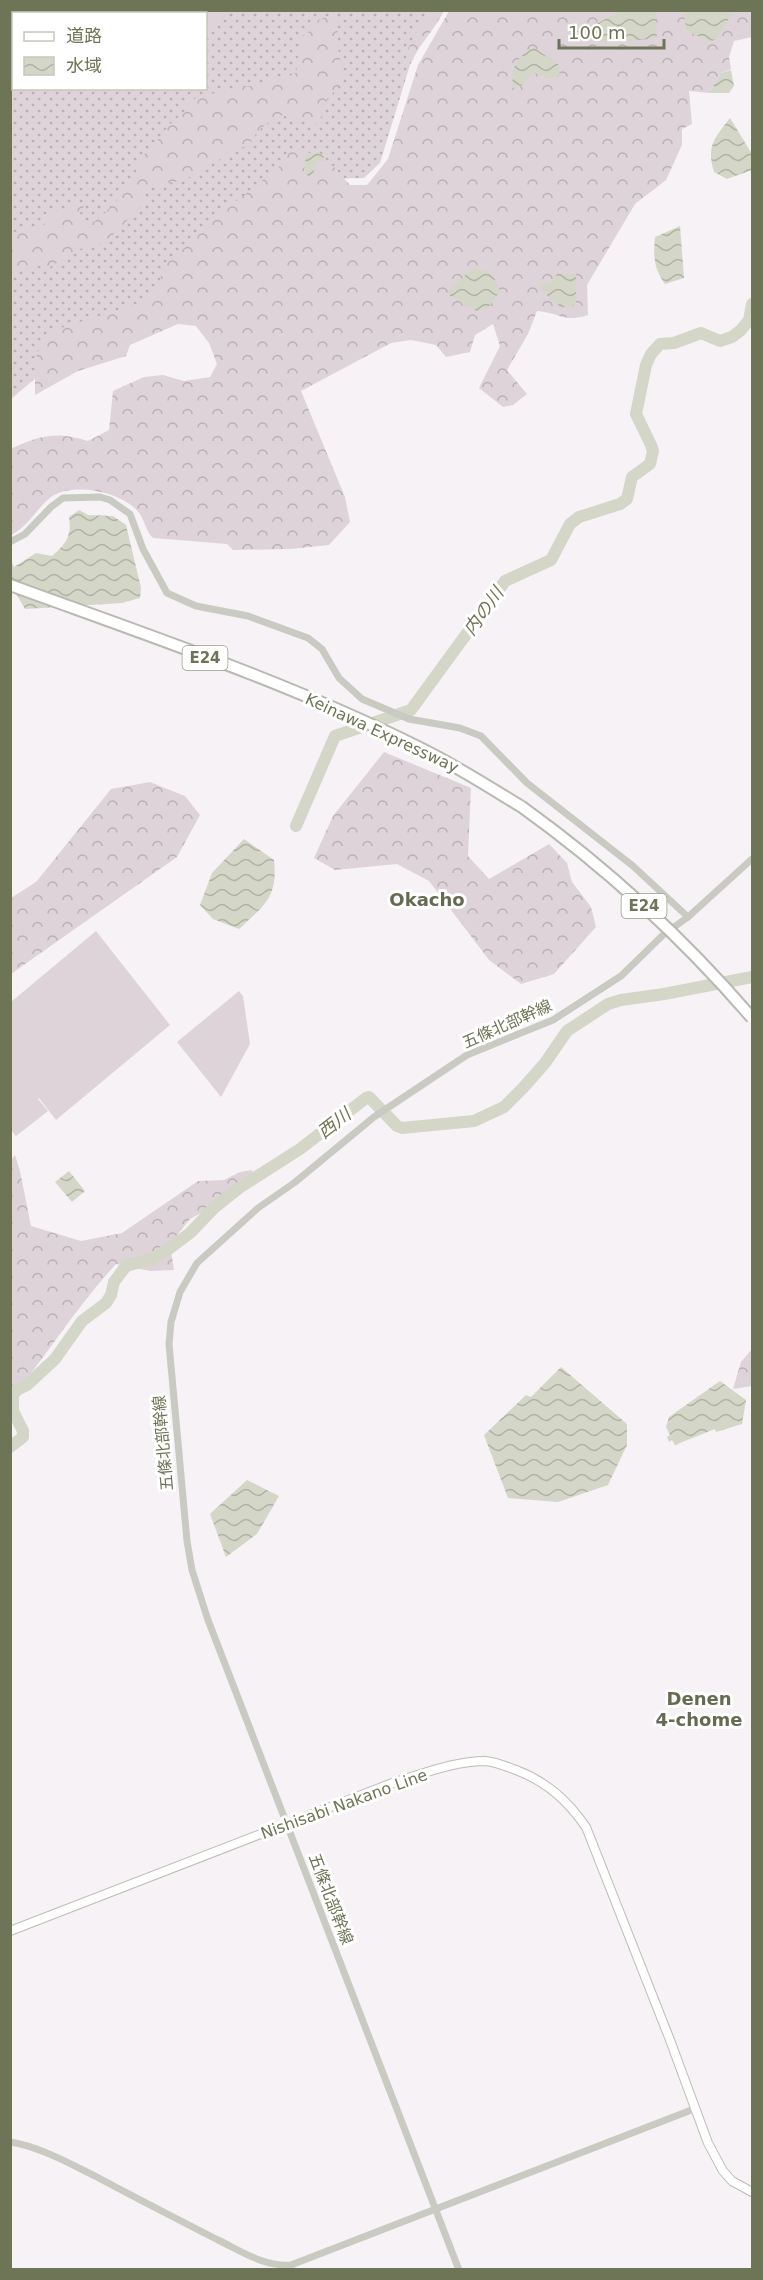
<svg xmlns="http://www.w3.org/2000/svg" width="763" height="2280" viewBox="0 0 763 2280" font-family="'DejaVu Sans','Noto Sans JP',sans-serif">
<defs>
<pattern id="grass-dots" width="8" height="8" patternUnits="userSpaceOnUse" patternTransform="scale(1.5)"><rect width="8" height="8" fill="#dfd3da"/><path d="M2 2h.1M6 6h.1" fill="none" stroke="#b9b0b4" stroke-width="1.8" stroke-linecap="round"/></pattern>
<pattern id="forest-crowns" width="20" height="18" patternUnits="userSpaceOnUse" patternTransform="scale(1.5)"><rect width="20" height="18" fill="#dfd3da"/><path d="M2 6a3 3 0 1 1 6 0M12 15a3 3 0 1 1 6 0" fill="none" stroke="#b9b0b4"/></pattern>
<pattern id="water-waves" width="16" height="10" patternUnits="userSpaceOnUse" patternTransform="scale(1.5)"><rect width="16" height="10" fill="#d4d6c8"/><path d="M0 5q4-4 8 0t8 0" fill="none" stroke="#b0b2a5"/></pattern>
</defs>
<rect width="100%" height="100%" fill="#f6f2f6"/>
<path fill="url(#grass-dots)" fill-rule="evenodd" d="M 11,11 L 443,11 L 427,32 L 410,65 L 380,163 L 364,178 L 322,179 L 182,293 L 38,376 L 11,399 ZM 14,14 L 206,14 L 206,88 L 14,88 Z"/>
<g fill="url(#forest-crowns)">
<polygon points="181,10 231,10 231,11 206,34 206,14 178,13"/>
<path d="M 427,11 L 444,11 L 437,23 L 412,58 L 408,59 L 406,57 C 405,50 423,22 427,11 Z"/>
<path d="M 449,11 L 752,11 L 752,37 L 734,41 L 729,57 L 731,69 L 721,73 L 709,93 L 689,91 L 692,124 L 682,129 L 682,145 L 666,180 L 635,204 L 587,285 L 588,315 C 564,323 560,313 537,311 L 528,334 L 507,370 L 527,394 L 513,405 L 503,407 L 479,388 L 500,346 L 493,324 L 475,335 L 470,352 L 446,357 L 436,345 L 411,340 L 391,343 L 301,391 L 345,497 L 350,522 L 329,545 L 291,549 L 233,550 L 227,544 L 153,538 C 146,531 145,522 140,514 C 125,492 72,481 51,497 C 36,509 28,527 11,535 L 10,449 C 41,435 55,431 88,441 L 109,430 L 113,391 L 144,377 L 163,375 L 184,381 L 210,377 L 217,364 L 209,343 L 196,326 L 178,324 L 130,345 L 126,356 L 78,371 L 35,395 L 35,361 L 41,343 L 54,330 L 140,303 L 158,290 L 162,271 L 170,258 L 196,239 L 206,223 L 254,188 L 267,176 L 276,172 L 287,153 L 302,149 L 333,166 L 350,185 L 367,185 L 388,159 L 418,65 Z"/>
<path d="M 334,15 C 339,25 337,34 338,44 C 339,64 350,83 328,97 L 322,116 L 312,128 L 309,122 L 280,115 C 266,124 255,130 250,146 L 231,149 L 222,158 L 212,163 L 198,174 L 179,181 L 155,185 L 146,191 L 141,206 L 106,242 L 80,249 L 50,267 L 38,266 L 23,269 L 11,275 L 11,237 L 17,230 L 42,227 L 49,221 L 39,217 L 52,211 L 63,212 L 69,205 L 84,206 L 76,221 L 94,222 L 106,212 L 134,181 L 139,158 L 152,148 L 169,125 L 188,109 L 187,103 L 206,93 L 220,94 L 238,86 L 256,86 L 270,79 L 288,77 L 297,72 L 296,62 L 301,50 L 297,39 L 309,32 L 317,20 Z"/>
<polygon points="384,752 471,788 468,856 489,879 549,844 567,863 572,882 591,907 596,927 554,974 521,984 489,960 429,881 397,864 335,870 314,858 333,816"/>
<polygon points="150,782 185,796 200,815 177,857 11,974 11,898 36,882 111,789"/>
<path d="M 15,1155 L 20,1171 L 31,1226 L 81,1241 L 122,1233 L 198,1181 L 224,1180 L 240,1172 L 252,1170 L 255,1179 L 238,1193 L 190,1219 L 170,1244 L 174,1270 L 150,1271 L 116,1264 C 77,1306 47,1355 11,1399 L 10,1161 Z"/>
<polygon points="752,1349 752,1386 733,1389 741,1362"/>
</g>
<g fill="#dfd3da">
<polygon points="96,931 170,1025 56,1120 39,1098 38,1099 48,1111 16,1136 10,1129 11,1002"/>
<polygon points="239,991 243,996 250,1044 221,1097 177,1042"/>
</g>
<g fill="url(#water-waves)">
<polygon points="621,11 656,11 657,38 614,43 594,41 592,32 598,23"/>
<polygon points="688,11 734,11 716,39 710,42 686,30 684,12"/>
<path d="M 533,47 L 558,64 L 560,75 L 552,79 L 534,73 L 520,87 L 513,88 C 511,66 515,60 533,47 Z"/>
<polygon points="731,70 734,86 729,93 709,93 721,73"/>
<path d="M 730,118 L 752,154 L 752,170 L 727,179 L 714,172 C 706,145 715,138 730,118 Z"/>
<polygon points="319,152 324,157 323,161 317,161 313,175 308,176 303,167 307,155"/>
<path d="M 680,226 L 684,278 L 665,284 C 654,269 653,256 655,237 Z"/>
<path d="M 472,269 C 492,269 493,274 500,291 L 488,308 L 477,311 L 450,296 L 449,290 Z"/>
<polygon points="558,273 576,274 576,305 559,308 558,303 549,300 547,294 542,291 540,287 542,284 549,284"/>
<path d="M 79,510 L 88,515 L 113,516 L 126,525 L 141,588 L 140,598 L 122,603 L 25,609 L 11,585 L 10,559 L 14,567 L 36,553 L 52,556 C 66,544 72,536 69,517 Z"/>
<path d="M 244,839 L 274,860 C 278,897 265,905 239,929 L 213,919 L 200,905 L 212,873 Z"/>
<polygon points="69,1171 85,1191 72,1202 55,1182"/>
<polygon points="561,1367 627,1424 627,1445 608,1485 558,1502 508,1498 484,1435 526,1395 531,1397"/>
<polygon points="720,1381 746,1400 742,1424 716,1432 715,1429 675,1445 672,1440 669,1442 667,1437 670,1435 666,1427 669,1417"/>
<polygon points="247,1480 279,1496 257,1534 226,1557 210,1514"/>
</g>
<g fill="none" stroke-linecap="round" stroke-linejoin="round">
<g stroke="#d4d6c8" stroke-width="12">
<polyline points="296,826 335,736 411,710 505,581 551,560 570,524 579,517 620,504 627,499 632,477 650,464 653,451 651,445 636,414 646,365 651,354 660,344 674,343 701,333 720,341 732,337 741,330 749,320 752,304"/>
<polyline points="10,1447 23,1437 23,1431 13,1411 13,1395 17,1390 27,1385 55,1359 82,1321 106,1303 111,1295 114,1282 126,1266 152,1259 170,1248 190,1233 214,1208 239,1188 300,1149 366,1098 369,1097 397,1126 402,1128 474,1121 504,1107 523,1088 545,1063 567,1031 608,1004 621,1000 664,994 752,977"/>
</g>
<g stroke="#bbbeb2" stroke-width="10">
<path id="secondary" d="M 10,1931 L 395,1782 C 423,1774 455,1761 485,1761 C 495,1762 506,1766 516,1770 C 547,1782 567,1800 586,1827 L 670,2040 L 708,2143 L 723,2171 L 732,2181 L 752,2192"/>
</g>
<g stroke="#b8bab1" stroke-width="14">
<path id="motorway" d="M 10,585 C 147,635 290,683 420,748 C 455,765 489,787 522,807"/>
</g>
<g stroke="#c9cbc3" stroke-width="7">
<polyline points="10,542 25,534 51,507 63,498 100,497 110,500 130,514 143,549 167,593 196,606 248,616 308,638 322,649 339,678 362,699 409,719 460,728 481,736 527,783 633,866 688,917"/>
<path d="M 10,2142 C 38,2146 71,2164 95,2176 C 136,2198 177,2219 218,2240 C 241,2251 264,2267 291,2265 L 694,2109"/>
<polyline points="459,2270 208,1620 192,1570 187,1541 169,1344 171,1322 180,1292 197,1263 258,1208 294,1183 374,1117 467,1055 553,1020 621,976 663,935 688,917 752,859"/>
</g>
<use href="#secondary" stroke="#fff" stroke-width="8"/>
<use href="#motorway" stroke="#fff" stroke-width="10"/>
<g stroke="#b8bab1" stroke-width="14" stroke-linecap="butt">
<path id="motorway-bridge" d="M 522,807 C 607,868 684,939 752,1018"/>
</g>
<use href="#motorway-bridge" stroke="#fff" stroke-width="10"/>
</g>
<g text-anchor="middle" dominant-baseline="central" stroke-width="6" stroke-linejoin="round" paint-order="stroke">
<g fill="#fff" stroke="#9a9e89" stroke-width="1.5">
<rect x="182.5" y="646" width="45" height="24" rx="4.5"/>
<rect x="621.5" y="894" width="45" height="24" rx="4.5"/>
</g>
<g font-size="15" font-weight="bold" fill="#6e7556">
<text x="205" y="658">E24</text>
<text x="644" y="906">E24</text>
</g>
<g font-size="16" fill="#6e7556" stroke="#fff">
<text transform="translate(382 733) rotate(25)">Keinawa Expressway</text>
<text transform="translate(507 1024) rotate(-24)">五條北部幹線</text>
<text transform="translate(163 1443) rotate(-95)">五條北部幹線</text>
<text transform="translate(344 1804) rotate(-20)">Nishisabi Nakano Line</text>
<text transform="translate(331 1899) rotate(69)">五條北部幹線</text>
</g>
<g font-size="18" font-style="italic" fill="#737554" stroke="#fff">
<text transform="translate(483 611) rotate(-54)">内の川</text>
<text transform="translate(334 1123) rotate(-38)">西川</text>
</g>
<g font-size="18" font-weight="bold" fill="#656b51" stroke="#fff">
<text x="427" y="899">Okacho</text>
<text x="699" y="1698">Denen<tspan x="699" dy="21">4-chome</tspan></text>
</g>
</g>
<rect width="763" height="2280" fill="none" stroke="#6e7556" stroke-width="24"/>
<rect x="12" y="12" width="195" height="78" fill="#ffffff" stroke="#c5c8bb" stroke-width="1.5"/>
<rect x="24" y="32" width="30" height="9" fill="#ffffff" stroke="#c5c8bb" stroke-width="1.5"/>
<text x="66" y="42" font-size="18" fill="#6e7556">道路</text>
<rect x="24" y="57" width="30" height="18" fill="url(#water-waves)" stroke="#c5c8bb" stroke-width="1.5"/>
<text x="66" y="72" font-size="18" fill="#6e7556">水域</text>
<path d="M559 39v9h105v-9" fill="none" stroke="#6e7556" stroke-width="3"/>
<text x="568" y="39" font-size="18" fill="#6e7556" stroke="#ffffff" stroke-width="4.5" paint-order="stroke">100 m</text>
</svg>
